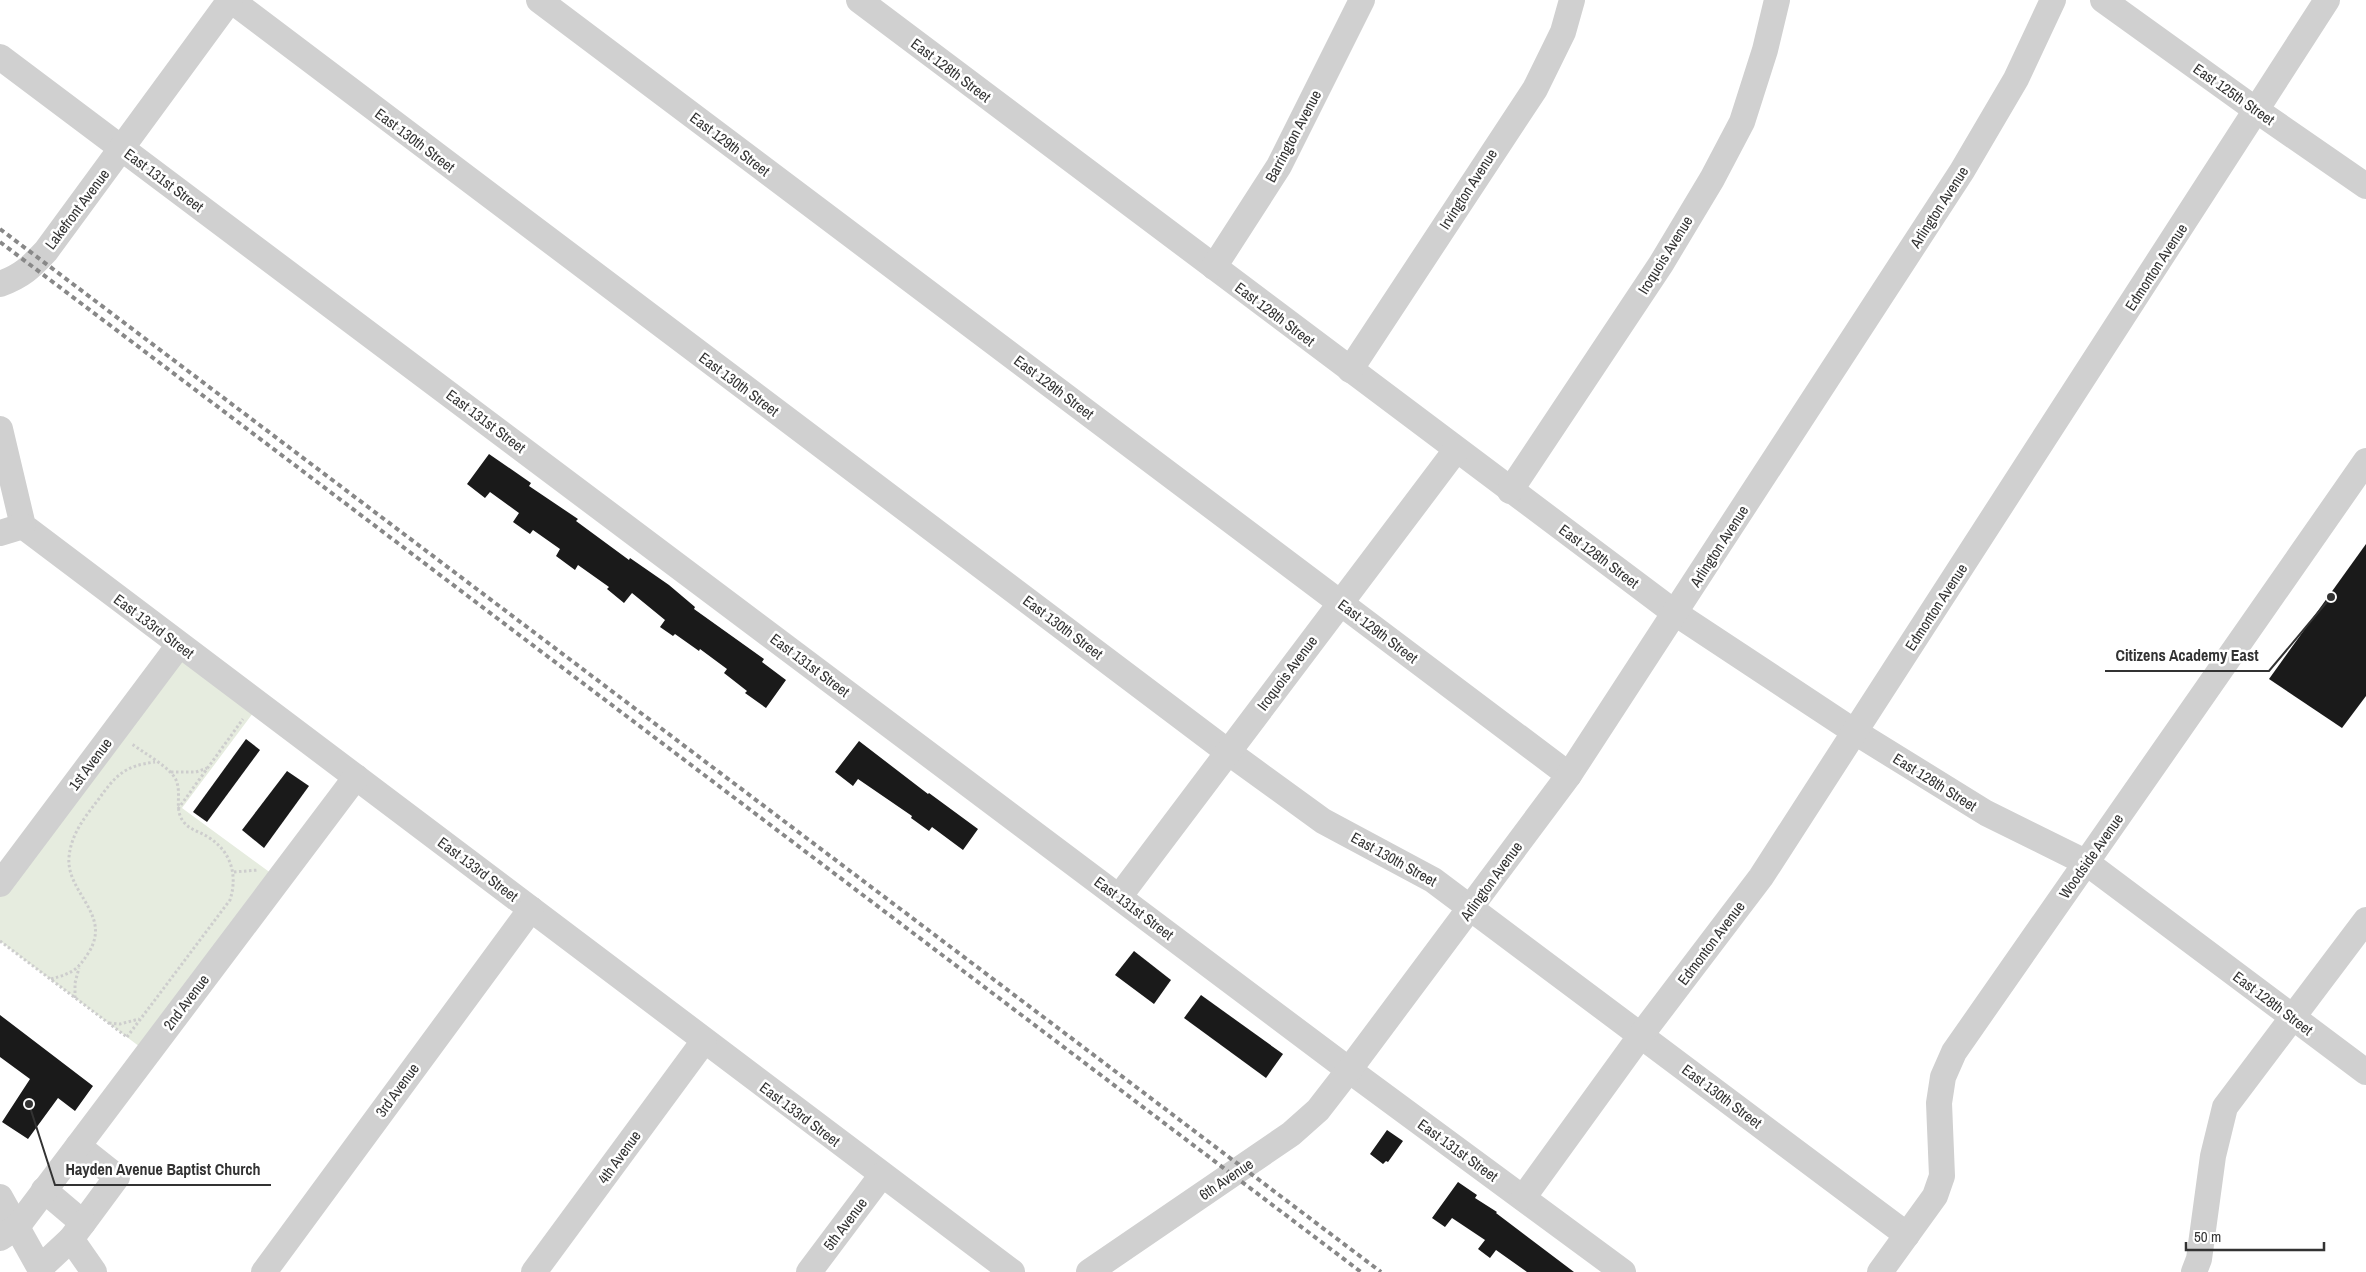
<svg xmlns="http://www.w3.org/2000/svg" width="2366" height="1272" viewBox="0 0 2366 1272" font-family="'Archivo Narrow',sans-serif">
<rect width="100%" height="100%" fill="#fff"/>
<polygon fill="#e6ecdf" points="179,645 259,705 182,808 279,879 148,1053 0,941 0,884"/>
<g fill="#1a1a1a">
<polygon points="489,454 531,483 529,486 578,519 576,521 629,560 630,558 669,585 695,607 694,609 764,659 762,662 786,680 766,708 745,693 747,691 724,673 727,669 700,649 699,651 675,634 673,636 660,627 665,620 632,593 624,603 607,589 609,587 578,565 575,570 556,556 560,549 533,530 530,534 513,522 519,513 490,492 485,498 467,484"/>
<polygon points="2366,544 2366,696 2342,728 2269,679"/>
<polygon points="246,739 260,750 207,822 193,812"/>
<polygon points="859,741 928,794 929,793 978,829 963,850 932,827 929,831 911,818 912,816 858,779 853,786 835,772"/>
<polygon points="287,771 309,786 264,848 242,830"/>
<polygon points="1134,951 1171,980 1154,1004 1115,975"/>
<polygon points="1201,995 1283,1054 1266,1078 1184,1018"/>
<polygon points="0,1015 93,1086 75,1111 58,1098 28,1139 2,1122 30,1079 0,1057"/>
<polygon points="1387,1130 1403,1141 1388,1162 1386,1161 1383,1164 1370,1154"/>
<polygon points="1458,1182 1477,1195 1475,1198 1497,1212 1496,1213 1574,1272 1527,1272 1496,1250 1490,1258 1478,1249 1485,1240 1452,1218 1445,1227 1432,1218"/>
</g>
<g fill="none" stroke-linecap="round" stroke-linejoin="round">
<g stroke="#cdcdcd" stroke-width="3" stroke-dasharray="2.5 2.5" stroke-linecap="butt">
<polyline points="171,772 196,772 207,768"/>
<polyline points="178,809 243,719"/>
<polyline points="234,872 258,870"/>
<polyline points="0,941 127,1037"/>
<path d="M 51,979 C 72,973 77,971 89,952 C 112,914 66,893 69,857 C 71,834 85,817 98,800 C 116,775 124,766 155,762"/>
<polyline points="75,998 75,983 79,968"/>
<polyline points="109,1023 120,1024 139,1019"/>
<path d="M 127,1037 L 230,900 C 238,875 231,851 208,837 C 199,831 189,830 183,821 C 174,809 182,794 176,780 C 171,768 144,753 132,744"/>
</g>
<g stroke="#d0d0d0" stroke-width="26">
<polyline points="231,0 1228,752 1323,821 1433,880 1907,1235"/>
<polyline points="539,0 1569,775"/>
<polyline points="859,0 1675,613 1855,732 1986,813 2087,863 2366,1072"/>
<polyline points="2103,0 2256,110 2366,186"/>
<polyline points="0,57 1349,1070 1623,1272"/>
<polyline points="1214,267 1279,166 1362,0"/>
<path d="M 0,284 C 22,276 30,268 46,251 L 230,0"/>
<polyline points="1350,370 1535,89 1563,32 1572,0"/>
<polyline points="0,429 23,526 1012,1272"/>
<polyline points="1510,491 1661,264 1712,179 1742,122 1765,50 1777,0"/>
<polyline points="0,533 23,526"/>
<polyline points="0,884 179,645"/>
<polyline points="1119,897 1456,450"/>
<polyline points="44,1190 83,1223 117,1177 78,1146"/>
<polyline points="0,1197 42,1272"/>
<polyline points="1523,1198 1641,1035 1761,877 2327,0"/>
<polyline points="0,1238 17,1227 356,777"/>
<polyline points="71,1239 94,1272"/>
<polyline points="40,1268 71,1239 83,1223"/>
<polyline points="264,1272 531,909"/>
<polyline points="534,1272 704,1041"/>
<polyline points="809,1272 881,1176"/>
<polyline points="1089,1272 1291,1134 1318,1110 1349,1070 1569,775 1962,171 2016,79 2053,0"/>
<polyline points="1880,1272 1935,1196 1942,1176 1939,1103 1943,1077 1954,1052 2366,461"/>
<polyline points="2194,1272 2199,1259 2213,1156 2225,1107 2366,920"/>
</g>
<g stroke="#888" stroke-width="4" stroke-dasharray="5 4" stroke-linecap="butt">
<polyline points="0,229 1381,1272"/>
<polyline points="0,242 1361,1272"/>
</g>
</g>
<g text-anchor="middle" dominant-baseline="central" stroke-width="5" stroke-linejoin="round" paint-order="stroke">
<g font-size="15" fill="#333" stroke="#fff">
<text transform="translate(951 70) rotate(37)">East 128th Street</text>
<text transform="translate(2234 94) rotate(35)">East 125th Street</text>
<text transform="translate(1293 136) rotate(-62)">Barrington Avenue</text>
<text transform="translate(415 140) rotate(37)">East 130th Street</text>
<text transform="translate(730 144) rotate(37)">East 129th Street</text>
<text transform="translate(164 180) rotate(37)">East 131st Street</text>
<text transform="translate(1468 189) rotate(-57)">Irvington Avenue</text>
<text transform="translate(1939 207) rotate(-57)">Arlington Avenue</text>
<text transform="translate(77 209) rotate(-53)">Lakefront Avenue</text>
<text transform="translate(1665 255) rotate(-58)">Iroquois Avenue</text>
<text transform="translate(2156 267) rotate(-57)">Edmonton Avenue</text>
<text transform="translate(1275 314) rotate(37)">East 128th Street</text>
<text transform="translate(739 384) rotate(37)">East 130th Street</text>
<text transform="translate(1054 387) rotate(37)">East 129th Street</text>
<text transform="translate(486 421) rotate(37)">East 131st Street</text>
<text transform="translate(1719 546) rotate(-57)">Arlington Avenue</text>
<text transform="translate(1599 556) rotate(37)">East 128th Street</text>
<text transform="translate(1936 607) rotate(-57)">Edmonton Avenue</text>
<text transform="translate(154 626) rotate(37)">East 133rd Street</text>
<text transform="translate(1063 627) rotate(37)">East 130th Street</text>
<text transform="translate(1378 631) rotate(37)">East 129th Street</text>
<text transform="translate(810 665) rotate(37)">East 131st Street</text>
<text transform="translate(1287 673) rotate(-53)">Iroquois Avenue</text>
<text transform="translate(90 764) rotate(-53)">1st Avenue</text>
<text transform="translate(1935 782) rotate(32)">East 128th Street</text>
<text transform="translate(2091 856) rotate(-55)">Woodside Avenue</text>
<text transform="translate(1394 859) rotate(29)">East 130th Street</text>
<text transform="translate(478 869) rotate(37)">East 133rd Street</text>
<text transform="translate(1491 881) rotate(-54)">Arlington Avenue</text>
<text transform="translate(1134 908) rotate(37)">East 131st Street</text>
<text transform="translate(1711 943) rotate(-53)">Edmonton Avenue</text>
<text transform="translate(186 1002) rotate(-53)">2nd Avenue</text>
<text transform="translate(2273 1003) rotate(37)">East 128th Street</text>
<text transform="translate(397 1090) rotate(-54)">3rd Avenue</text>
<text transform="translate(1722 1096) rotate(37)">East 130th Street</text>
<text transform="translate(800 1114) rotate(37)">East 133rd Street</text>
<text transform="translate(1458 1150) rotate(36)">East 131st Street</text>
<text transform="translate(619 1157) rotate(-54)">4th Avenue</text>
<text transform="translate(1226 1179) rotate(-34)">6th Avenue</text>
<text transform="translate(845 1224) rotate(-53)">5th Avenue</text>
</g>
</g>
<path fill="none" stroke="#333" stroke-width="2" d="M2331 597L2269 671H2105M29 1104L55 1185H271"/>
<g fill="#333" stroke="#fff" stroke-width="2">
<circle cx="2331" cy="597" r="5"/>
<circle cx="29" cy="1104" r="5"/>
</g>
<g font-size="16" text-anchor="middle" font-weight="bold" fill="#333" stroke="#fff" stroke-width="5" stroke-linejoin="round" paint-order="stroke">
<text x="2187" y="661">Citizens Academy East</text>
<text x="163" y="1175">Hayden Avenue Baptist Church</text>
</g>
<path d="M2186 1242v8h138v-8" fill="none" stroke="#333333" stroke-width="2.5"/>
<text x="2194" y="1242" font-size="15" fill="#333333" stroke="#ffffff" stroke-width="4" paint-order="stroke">50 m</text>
</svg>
